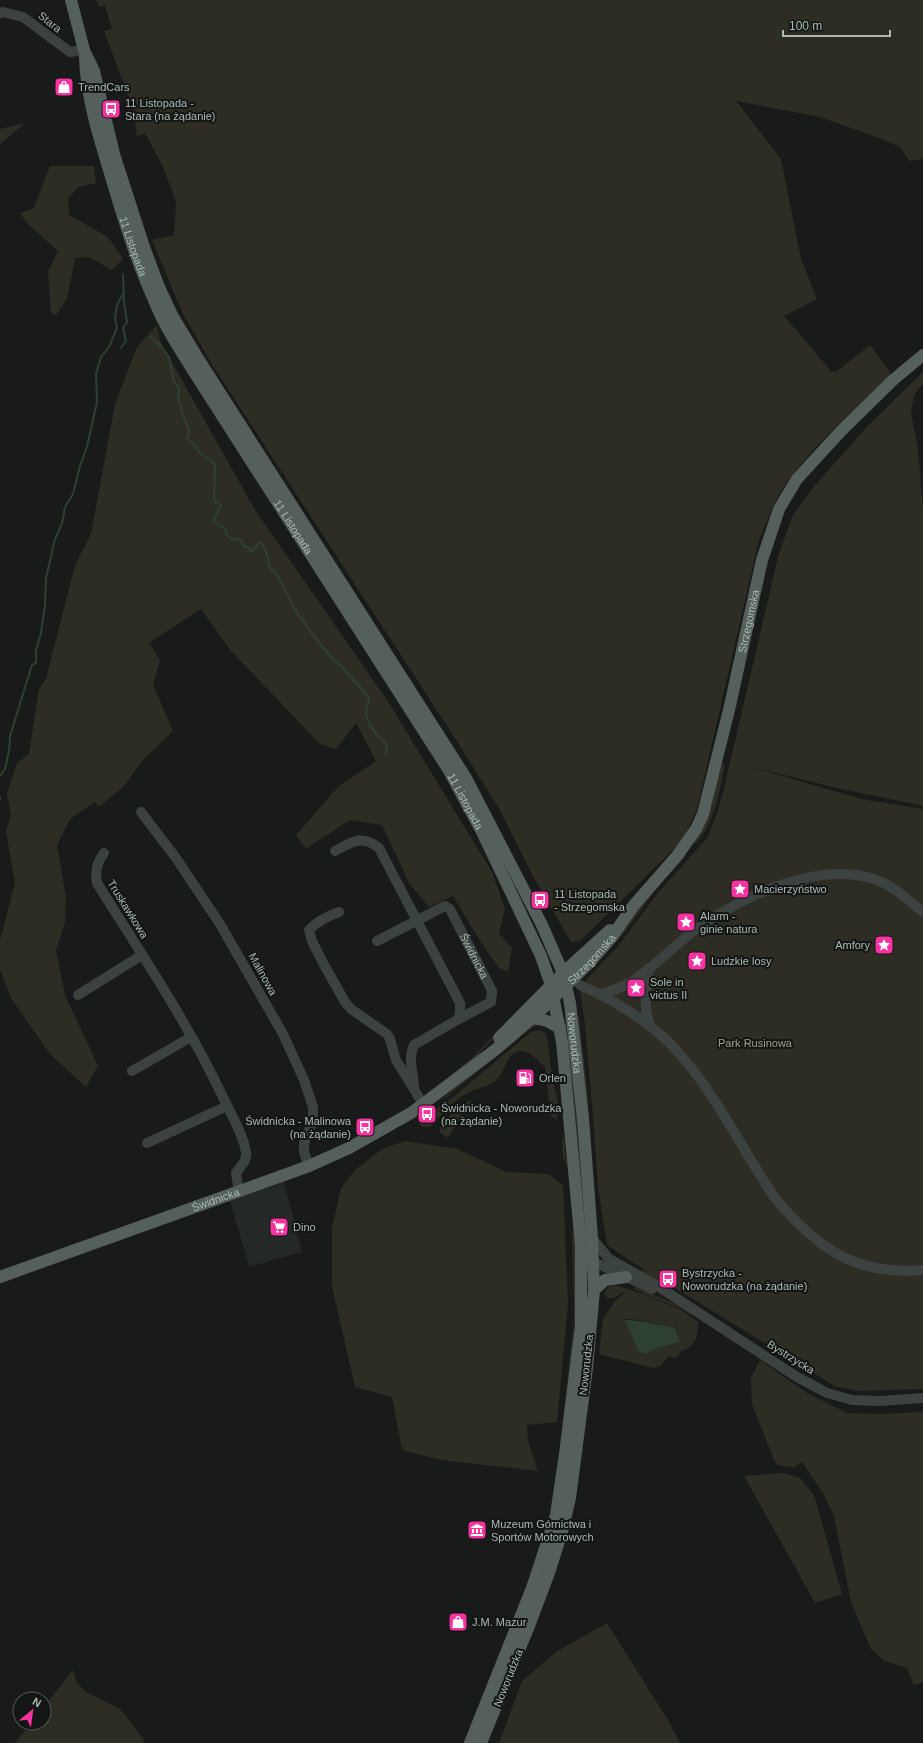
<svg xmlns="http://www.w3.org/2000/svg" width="923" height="1743" viewBox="0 0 923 1743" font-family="Helvetica,sans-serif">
<rect width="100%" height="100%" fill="#191b1a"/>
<polygon fill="#242827" points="284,1182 302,1252 249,1267 230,1201"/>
<g fill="#2e2d24" fill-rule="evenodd">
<path d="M 96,0 L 923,0 L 923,159 L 910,161 L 900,147 L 882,139 L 820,117 L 736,101 L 781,159 L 801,259 L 817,299 L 784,316 L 832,372 L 837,371 L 870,345 L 890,372 L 889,376 C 852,412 811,446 782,490 C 772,505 766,524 759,540 L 697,809 L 682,841 L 580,941 L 571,942 L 534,878 L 500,810 L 460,746 L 211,363 L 183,314 L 152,240 L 174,235 L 176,202 L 163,167 L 145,133 L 137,136 L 133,109 L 104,31 L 112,29 L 105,5 L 99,7 Z"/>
<polygon points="25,123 0,144 0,129"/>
<polygon points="50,166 94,166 96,183 78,187 68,199 69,215 108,237 123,259 112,270 89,257 75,258 67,299 56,315 51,313 48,272 58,251 27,223 20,213 34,208"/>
<polygon points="157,325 160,341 255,510 387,700 492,872 505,909 499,933 512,948 508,972 499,968 480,941 453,896 429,907 410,885 382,825 350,820 306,849 296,835 339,786 376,761 356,723 336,749 320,744 231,651 201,609 149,643 160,660 153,685 173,731 142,761 124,786 99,807 95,802 70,819 57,845 66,898 65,923 56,950 65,995 98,1066 86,1087 50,1054 11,998 0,969 0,940 15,884 6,831 11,815 7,794 17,763 29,754 39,689 46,679 75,565 91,534 115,404 137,347"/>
<polygon points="923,372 923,384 914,395 911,413 918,450 923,509 923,806 837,788 748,766 861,799 923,809 923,1389 858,1391 835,1386 662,1280 662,1283 641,1271 644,1270 649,1273 607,1245 598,1187 593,1116 585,1025 580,990 586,980 619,945 657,894 707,838 717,814 724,788 779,553 793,515 815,485 865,429"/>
<path d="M 724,764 L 725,765 C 719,792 715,824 695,844 L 693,840 L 720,767 Z"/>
<polygon points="659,885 624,933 595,962 649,892"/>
<polygon points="529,1000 476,1057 429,1093 473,1057 527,1001"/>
<polygon points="577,1015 579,1017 587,1089 597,1222 595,1222"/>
<polygon points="563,1018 565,1018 577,1106 587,1223 585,1223"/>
<polygon points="536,1023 539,1025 531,1028 444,1099 442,1099 529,1026"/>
<path d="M 540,1030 L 545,1033 L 547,1037 L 552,1075 L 546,1075 L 545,1067 C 539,1062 531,1052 523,1051 C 506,1050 506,1071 497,1079 C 489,1087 476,1088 466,1094 C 452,1102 441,1115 430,1127 L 422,1127 L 419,1124 L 421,1121 L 452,1098 L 531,1032 Z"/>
<path d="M 553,1081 C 555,1095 562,1106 556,1120 L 551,1116 L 550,1113 L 547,1082 Z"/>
<path d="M 472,1100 L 472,1102 L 465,1109 L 448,1138 L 440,1133 L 440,1128 C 448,1118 459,1103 472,1100 Z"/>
<path d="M 562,1133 C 566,1140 564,1150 566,1158 C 569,1174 576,1208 573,1224 L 568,1169 L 563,1157 Z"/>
<polygon points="405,1141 457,1149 507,1172 548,1174 563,1185 568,1303 557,1422 527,1425 528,1441 538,1471 441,1460 402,1450 392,1397 355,1387 332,1286 332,1228 341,1188 355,1170 382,1149"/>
<path d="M 572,1231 L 574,1231 C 582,1298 570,1365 562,1432 L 574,1319 Z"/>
<path d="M 614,1285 L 646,1295 L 681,1310 L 698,1322 C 698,1336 696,1347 681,1351 L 676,1358 L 668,1357 L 660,1366 L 654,1368 L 599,1354 L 603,1319 L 616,1300 L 626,1292 L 624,1292 L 614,1298 L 607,1298 L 604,1294 L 608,1287 ZM 625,1319 C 642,1319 658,1325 676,1327 L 680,1342 C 669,1346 655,1347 646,1354 L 639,1352 Z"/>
<polygon points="634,1287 669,1301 696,1316 696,1317 681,1309 634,1289"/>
<polygon points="760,1360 807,1393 847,1413 880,1414 923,1412 923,1682 914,1685 907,1668 885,1661 871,1649 851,1602 834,1516 823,1493 802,1462 794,1468 778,1465 774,1460 752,1404 751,1378"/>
<polygon points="782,1473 800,1478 814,1495 842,1594 815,1603 744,1476"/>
<polygon points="607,1623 668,1720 680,1743 499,1743 522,1681 556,1652"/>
<polygon points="73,1670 77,1683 86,1692 120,1709 143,1738 144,1743 15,1743 31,1723 44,1723 44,1707"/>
</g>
<path fill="#2e4032" d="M 625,1320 C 642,1320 658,1325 675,1327 L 680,1342 C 670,1345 654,1348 646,1354 L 639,1352 Z"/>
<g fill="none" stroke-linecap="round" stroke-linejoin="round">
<g stroke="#2e4032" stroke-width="2">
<path d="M 150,337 L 158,343 L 169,357 L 174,382 L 179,388 L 178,400 L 182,407 L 181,410 L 189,430 L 187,440 L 195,445 C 199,456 207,457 215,464 L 214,501 L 221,505 L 214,520 L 215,522 L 225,529 L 227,536 L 231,539 L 242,540 L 244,547 L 248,547 L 251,552 L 259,543 L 261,542 C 266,550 269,557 269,566 L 276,574 L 298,614 L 316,639 L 330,656 L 342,667 L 369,697 C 369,703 366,708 366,713 C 367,726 379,736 387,746 L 386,754"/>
<polyline points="121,348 126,341 123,328 127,322 124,303 123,274"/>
<polyline points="0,776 5,769 9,751 10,736 32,665 36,663 36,650 41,633 45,605 46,578 55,539 62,524 65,507 73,494 80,466 87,447 97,402 96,374 101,357 109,347 117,328 115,318 117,305 123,294"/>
<polyline points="0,797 0,799"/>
</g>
<g stroke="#3b423f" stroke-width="10">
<polyline points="0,13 3,12 23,17 70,52 84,50"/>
<polyline points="141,812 176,858 220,924 283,1034 304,1080 313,1107 313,1121 304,1143 304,1152 309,1166"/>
<path d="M 335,851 C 352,842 362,834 379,848 L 460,1003 L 460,1014 L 457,1020 L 414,1045 C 407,1060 414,1073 414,1088"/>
<path d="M 104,853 C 97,863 95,870 97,883 C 140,952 186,1020 221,1093 C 229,1111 243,1133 246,1152 C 248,1160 240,1167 236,1173 L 239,1192"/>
<path d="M 339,912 C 328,916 317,921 309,930 L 312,941 L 323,963 L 345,1002 L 351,1009 L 387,1034 L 390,1039 L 396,1060 L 423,1104"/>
<path id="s1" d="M 377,941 L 445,906 L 450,909 L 492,991 L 491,1002 L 457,1020"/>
<path d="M 649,968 C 647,987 642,1009 651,1027"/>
<path d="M 580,985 C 616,1001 651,1022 677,1051 C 717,1095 742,1150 775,1198 C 817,1248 855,1276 923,1270"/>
<path d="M 600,994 C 610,991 620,989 629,983 C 653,969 672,947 695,930 C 743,896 825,856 884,883 C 899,890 911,903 923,912"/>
<polyline points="78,995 142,955"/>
<polyline points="132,1071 191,1037"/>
<polyline points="147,1143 227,1106"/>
<polyline points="592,1238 609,1259 656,1285 797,1377 827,1393 852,1400 880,1401 923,1398"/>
<polyline points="589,1256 592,1261 652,1289"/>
</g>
<g stroke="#555f5b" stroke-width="12">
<path id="s2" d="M 71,0 L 84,50 L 94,71 L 114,154 L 144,247 L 159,287 L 172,315 L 199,360 L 466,778 L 542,925 L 563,973 L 570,1003 L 583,1119 L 592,1238 L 594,1290 L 587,1368 L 570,1498 L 562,1532 L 549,1573 L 529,1626 L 481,1743"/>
<path id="s3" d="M 85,57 C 86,95 98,134 109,170 C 122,214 135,258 154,300 C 163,323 176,343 189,364 L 448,769 L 482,832 L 514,899 L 541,956 L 551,985 L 562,1042 L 581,1245 L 581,1326 L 565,1454 L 556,1515 L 532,1588 L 470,1743"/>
<polyline points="533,1018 547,1021 560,1028"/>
<polyline points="499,1038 566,970 610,930"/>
<path id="s4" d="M 0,1277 L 309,1166 L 349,1148 L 411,1113 L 495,1050 L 537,1014 L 589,963 L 611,938 L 634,905 L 677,856 L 696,829 L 703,814 L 729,710 L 762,560 L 779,509 L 797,479 L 841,431 L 893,380 L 923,355"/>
<polyline points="594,1290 605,1280 626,1277"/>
</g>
</g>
<defs>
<g id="shop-square" transform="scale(1)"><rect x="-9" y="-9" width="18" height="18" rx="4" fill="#f932a2" stroke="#131615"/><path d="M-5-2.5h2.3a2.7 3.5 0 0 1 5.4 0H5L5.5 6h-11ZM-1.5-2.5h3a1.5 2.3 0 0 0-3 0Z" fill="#fff"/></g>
<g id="bus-square" transform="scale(1)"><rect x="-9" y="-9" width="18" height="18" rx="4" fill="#f932a2" stroke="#131615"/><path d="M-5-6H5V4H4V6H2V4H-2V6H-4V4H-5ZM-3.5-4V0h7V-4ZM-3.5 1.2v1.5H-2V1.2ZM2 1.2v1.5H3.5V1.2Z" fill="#fff"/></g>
<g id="sight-square" transform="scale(1)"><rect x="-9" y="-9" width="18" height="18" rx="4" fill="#f932a2" stroke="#131615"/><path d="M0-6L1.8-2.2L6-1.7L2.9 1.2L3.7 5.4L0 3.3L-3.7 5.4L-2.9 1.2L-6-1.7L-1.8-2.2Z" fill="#fff"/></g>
<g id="fuel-square" transform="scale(1)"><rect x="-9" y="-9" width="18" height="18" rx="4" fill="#f932a2" stroke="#131615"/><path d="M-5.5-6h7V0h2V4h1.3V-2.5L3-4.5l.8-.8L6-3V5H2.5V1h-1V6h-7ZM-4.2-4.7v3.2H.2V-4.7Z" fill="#fff"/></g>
<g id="supermarket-square" transform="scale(1)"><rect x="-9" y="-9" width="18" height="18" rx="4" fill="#f932a2" stroke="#131615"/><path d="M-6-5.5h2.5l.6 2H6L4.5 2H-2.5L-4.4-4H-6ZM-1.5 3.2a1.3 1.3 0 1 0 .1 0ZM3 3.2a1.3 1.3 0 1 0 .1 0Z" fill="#fff"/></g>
<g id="museum-square" transform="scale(1)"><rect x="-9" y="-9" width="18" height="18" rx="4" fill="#f932a2" stroke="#131615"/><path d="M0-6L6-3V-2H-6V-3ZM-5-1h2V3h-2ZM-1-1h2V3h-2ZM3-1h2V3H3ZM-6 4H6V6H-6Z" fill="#fff"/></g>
</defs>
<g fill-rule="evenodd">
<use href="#shop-square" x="64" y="87"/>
<use href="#bus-square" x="111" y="109"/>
<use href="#sight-square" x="740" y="889"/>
<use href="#bus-square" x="540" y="900"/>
<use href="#sight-square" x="686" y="922"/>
<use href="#sight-square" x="884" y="945"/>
<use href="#sight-square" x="697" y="961"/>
<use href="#sight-square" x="636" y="988"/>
<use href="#fuel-square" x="525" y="1078"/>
<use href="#bus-square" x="427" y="1114"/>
<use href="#bus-square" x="365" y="1127"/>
<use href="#supermarket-square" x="279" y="1227"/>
<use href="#bus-square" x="668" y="1279"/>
<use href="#museum-square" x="477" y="1530"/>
<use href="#shop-square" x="458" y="1622"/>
</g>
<g text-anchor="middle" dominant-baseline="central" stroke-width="4" stroke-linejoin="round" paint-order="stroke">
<g font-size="11" fill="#aabbb2" stroke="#131615">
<text transform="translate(50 22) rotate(38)">Stara</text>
<text stroke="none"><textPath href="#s3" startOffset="196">11 Listopada</textPath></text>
<text stroke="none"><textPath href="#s3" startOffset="520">11 Listopada</textPath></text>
<text stroke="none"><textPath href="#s4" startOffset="1063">Strzegomska</textPath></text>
<text stroke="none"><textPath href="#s3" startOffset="844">11 Listopada</textPath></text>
<text transform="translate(128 909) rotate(58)">Truskawkowa</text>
<text stroke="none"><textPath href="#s1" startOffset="135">Świdnicka</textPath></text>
<text stroke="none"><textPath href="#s4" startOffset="681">Strzegomska</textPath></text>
<text transform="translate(263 974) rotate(61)">Malinowa</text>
<text stroke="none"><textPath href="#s2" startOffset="1169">Noworudzka</textPath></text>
<text stroke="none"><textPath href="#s4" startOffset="229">Świdnicka</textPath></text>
<text transform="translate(791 1357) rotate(32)">Bystrzycka</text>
<text transform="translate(586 1365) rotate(-84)">Noworudzka</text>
<text transform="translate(508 1678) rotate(-68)">Noworudzka</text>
</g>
<g font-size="11" fill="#aabbb2" stroke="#131615" text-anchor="start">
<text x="78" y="87">TrendCars</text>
<text x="125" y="103">11 Listopada -<tspan x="125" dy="13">Stara (na żądanie)</tspan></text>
<text x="754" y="889">Macierzyństwo</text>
<text x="554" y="894">11 Listopada<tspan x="554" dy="13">- Strzegomska</tspan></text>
<text x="700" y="916">Alarm -<tspan x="700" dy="13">ginie natura</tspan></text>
<text x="870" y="945" text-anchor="end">Amfory</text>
<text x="711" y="961">Ludzkie losy</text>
<text x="650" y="982">Sole in<tspan x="650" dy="13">victus II</tspan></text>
<text x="539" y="1078">Orlen</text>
<text x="441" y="1108">Świdnicka - Noworudzka<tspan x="441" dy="13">(na żądanie)</tspan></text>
<text x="351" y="1121" text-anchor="end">Świdnicka - Malinowa<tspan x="351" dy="13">(na żądanie)</tspan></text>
<text x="293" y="1227">Dino</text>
<text x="682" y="1273">Bystrzycka -<tspan x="682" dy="13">Noworudzka (na żądanie)</tspan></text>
<text x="491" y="1524">Muzeum Górnictwa i<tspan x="491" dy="13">Sportów Motorowych</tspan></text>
<text x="472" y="1622">J.M. Mazur</text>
</g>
<g font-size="11" fill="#a7a081" stroke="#131615">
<text x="755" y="1043">Park Rusinowa</text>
</g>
</g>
<g transform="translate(32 1711) rotate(29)"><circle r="19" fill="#131615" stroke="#4f5854"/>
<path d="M0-3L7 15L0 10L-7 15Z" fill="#f932a2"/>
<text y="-6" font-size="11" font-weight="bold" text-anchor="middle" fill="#aabbb2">N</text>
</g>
<path d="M783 30v6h107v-6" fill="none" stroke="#aabbb2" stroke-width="2"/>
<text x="789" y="30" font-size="12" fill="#aabbb2" stroke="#131615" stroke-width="3" paint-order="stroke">100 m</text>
</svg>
